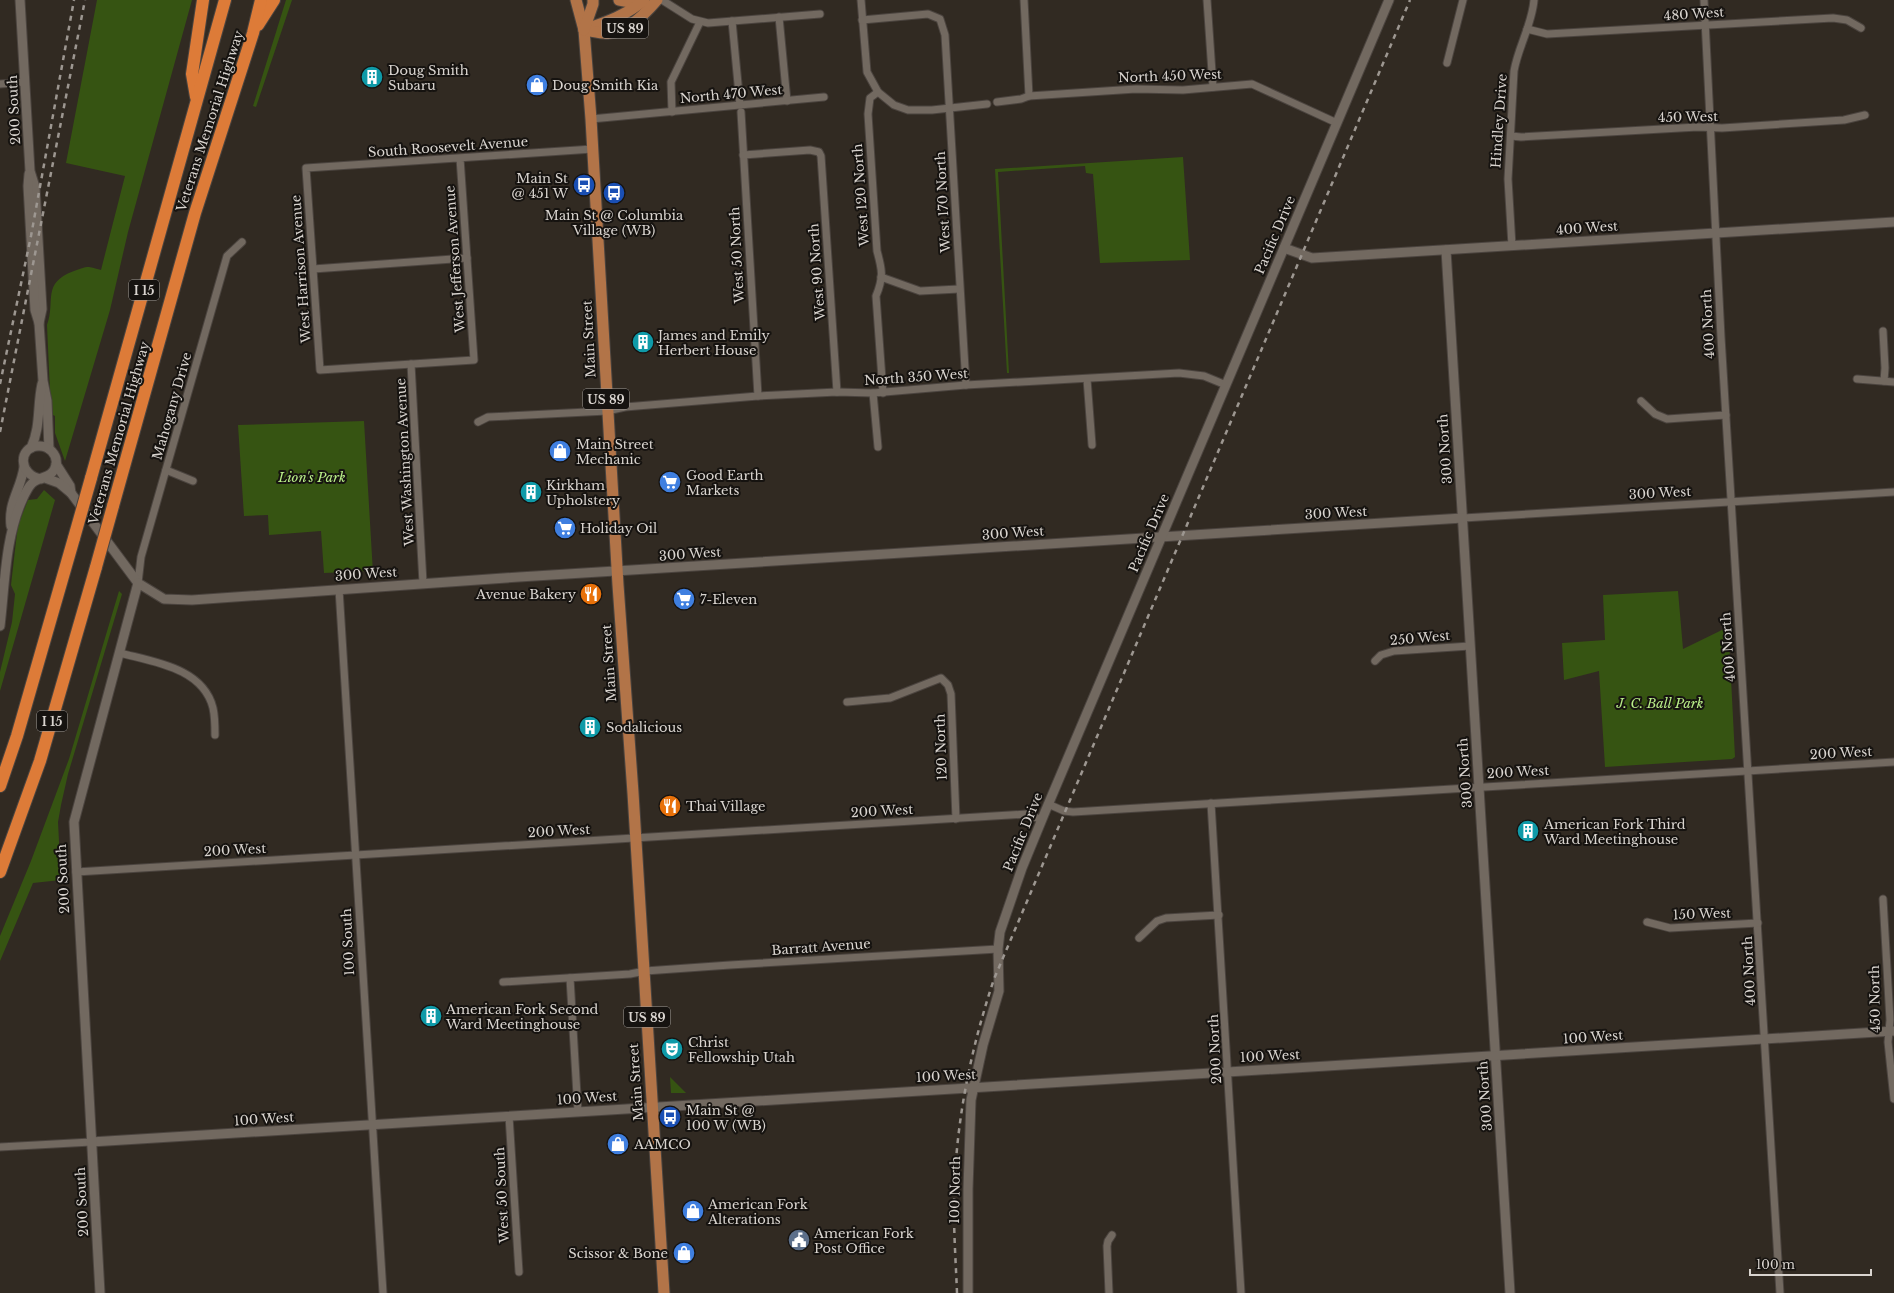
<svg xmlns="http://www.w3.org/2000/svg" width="1894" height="1293" viewBox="0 0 1894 1293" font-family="'Libre Baskerville',serif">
<rect width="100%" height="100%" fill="#312a22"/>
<g fill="#365412">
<path d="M 97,0 L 192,0 L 128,232 L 110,310 L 65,461 L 55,433 L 55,416 L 51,414 L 47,325 C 56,301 41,283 74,271 C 89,266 86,266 101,270 L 125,176 L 66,163 Z"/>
<polygon points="286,0 292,0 256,107 253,106"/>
<polygon points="1183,157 1190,260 1100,263 1093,174 1086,173 1085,166 998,172 1009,373 1007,373 995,169"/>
<polygon points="364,421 373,573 368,571 324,573 321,531 269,535 268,515 244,516 238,425"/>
<polygon points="44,490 55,500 0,691 0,672 12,622 15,594 11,585 15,550 18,525 28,500 37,499"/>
<polygon points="119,591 122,594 68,774 61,805 58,822 61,880 33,883 0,961 0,936 31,861 69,759"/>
<polygon points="1678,591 1683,649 1726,628 1729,639 1735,757 1732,759 1605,767 1599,671 1564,680 1562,643 1605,640 1603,595"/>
<polygon points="670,1077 686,1093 671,1093"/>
</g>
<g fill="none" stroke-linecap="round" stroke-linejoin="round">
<g stroke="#4b443f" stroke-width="9">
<g id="minor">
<polyline points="662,0 692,19 708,23 820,14"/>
<polyline points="861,0 867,72 878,92 894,105 908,110 932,110 987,104"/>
<polyline points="1024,0 1029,96"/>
<polyline points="1207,0 1213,87"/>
<polyline points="1704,0 1721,337 1780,1293"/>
<polyline points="779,17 787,101"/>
<polyline points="862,20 928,14 940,19 945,35 966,385"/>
<polyline points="732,21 740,105"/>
<polyline points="1527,29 1547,34 1833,18 1847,20 1861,28"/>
<polyline points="1447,63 1463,0"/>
<polyline points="0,84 25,82"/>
<path d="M 878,92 L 870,98 L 868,114 L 877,251 C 882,269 884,277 876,296 L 883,393"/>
<polyline points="997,102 1021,99 1029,96 1136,89 1183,90 1252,84 1337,123"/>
<polyline points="672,112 671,82 700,22"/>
<polyline points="741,112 758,396"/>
<polyline points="591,119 824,97"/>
<polyline points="1511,136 1521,137 1698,127 1722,128 1844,120 1865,115"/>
<polyline points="743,155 810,150 819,152 821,156 837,392"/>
<polyline points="460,158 474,360 320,370 306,168 578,150 592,149"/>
<path d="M 1512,246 L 1508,179 L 1514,71 C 1518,47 1532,25 1534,0"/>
<polyline points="313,269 467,258"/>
<polyline points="881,277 920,291 959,289"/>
<polyline points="1883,331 1885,368 1884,381"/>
<polyline points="411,364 423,583"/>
<polyline points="1087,379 1092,445"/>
<polyline points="1857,379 1894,382"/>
<polyline points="873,393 878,447"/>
<polyline points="1641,401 1655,414 1667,419 1726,415"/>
<polyline points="478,422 488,417 607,411 625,407 758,396 837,392 873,393 966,385 1179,373 1204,376 1226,385"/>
<polyline points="166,470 193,481"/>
<polyline points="1463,518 1894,492"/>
<polyline points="138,583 141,557 227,256 242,242"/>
<polyline points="339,589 383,1293"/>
<path d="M 120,653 C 154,662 203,668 213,708 C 215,717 215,726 215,735"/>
<polyline points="1375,661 1381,655 1394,651 1470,646"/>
<polyline points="847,702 890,698 941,678 948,685 951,694 956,819"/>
<polyline points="1211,803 1241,1293"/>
<polyline points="1048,804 1064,811 1073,812 1894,762"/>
<polyline points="76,872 1027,814 1042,820"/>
<polyline points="1883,899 1890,1020 1888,1042 1894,1099"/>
<polyline points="1647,922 1670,928 1758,923"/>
<polyline points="1139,938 1157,921 1166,918 1219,915"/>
<polyline points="570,978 578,1112"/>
<polyline points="503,982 630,974 645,971 730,965 998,949"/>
<polyline points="509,1116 519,1272"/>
<polyline points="0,1147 91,1142"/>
<polyline points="1109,1293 1107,1246 1108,1241 1112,1235"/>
</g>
</g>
<g stroke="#4b443f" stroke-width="11">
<g id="tertiary">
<polyline points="20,0 30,171 35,187 42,309 39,323"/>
<polyline points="29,174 28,186 35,310 39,323 43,381 47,401 49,449"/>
<polyline points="1284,248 1312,258 1894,222"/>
<polyline points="1446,250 1510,1293"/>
<path d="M 31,448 C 41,426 37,407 42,384"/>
<polyline points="56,464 70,486 71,493"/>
<polyline points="45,478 59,483 71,493 138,583 164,599 192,600 519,577 1463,518"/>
<path d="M 11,526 C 8,502 21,489 24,467"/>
<path d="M 0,626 C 5,583 5,537 23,498 C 26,492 29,484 35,481 C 44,476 53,477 56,465 C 58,455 49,445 38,446 C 18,447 18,475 41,479"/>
<polyline points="91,1142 1894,1031"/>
<polyline points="100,1293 74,822 138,583"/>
<polyline points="968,1293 968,1189 971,1100 983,1045 999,991 998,949 1000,932 1022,868 1045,812 1389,0"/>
</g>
</g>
<g stroke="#4b443f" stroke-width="13">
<g id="primary">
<polyline points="576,0 584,30 591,119 618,585 633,793 664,1293"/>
<polyline points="619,0 630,2 634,0"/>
<path d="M 586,29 C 607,22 627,15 644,0"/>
<path d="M 584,30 C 592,31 601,34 609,33 C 627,32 646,13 657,0"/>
<polyline points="584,30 593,4 593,0"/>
</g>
</g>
<g stroke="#4b443f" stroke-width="14">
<g id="motorway">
<polyline points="258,25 274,0"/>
<polyline points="196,97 192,74 203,0"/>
<polyline points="91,478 225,0"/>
<polyline points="113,506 195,213 253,33 261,0"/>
<polyline points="0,786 17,736 74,538"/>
<polyline points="0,872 40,761 96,567"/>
</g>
</g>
<use href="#minor" stroke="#726960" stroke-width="7"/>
<use href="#tertiary" stroke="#726960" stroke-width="9"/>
<use href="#primary" stroke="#b27448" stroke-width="11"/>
<use href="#motorway" stroke="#dd7b38" stroke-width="12"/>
<g stroke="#9d9791" stroke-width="2.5" stroke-dasharray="5 5" stroke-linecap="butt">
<polyline points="0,384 31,236 74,0"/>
<polyline points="0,432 85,0"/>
<path d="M 957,1293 C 956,1266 954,1238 954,1211 C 954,1131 969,1054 994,979 L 1410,0"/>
</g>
<g stroke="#4b443f" stroke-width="14" stroke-linecap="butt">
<g id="motorway-bridge">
<polyline points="74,538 91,478"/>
<polyline points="96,567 113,506"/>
</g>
</g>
<use href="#motorway-bridge" stroke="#dd7b38" stroke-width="12"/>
</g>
<defs>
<g id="building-disc" transform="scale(1.15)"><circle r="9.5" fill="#0f9aa8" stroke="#161310"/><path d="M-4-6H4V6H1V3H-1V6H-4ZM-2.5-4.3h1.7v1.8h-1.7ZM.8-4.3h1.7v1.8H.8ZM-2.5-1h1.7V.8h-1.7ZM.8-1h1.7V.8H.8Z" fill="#fff"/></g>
<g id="shop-disc" transform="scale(1.15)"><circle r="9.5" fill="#3f7fe0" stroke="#161310"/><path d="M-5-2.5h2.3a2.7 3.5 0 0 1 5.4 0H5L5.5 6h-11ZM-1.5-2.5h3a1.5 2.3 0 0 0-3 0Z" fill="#fff"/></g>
<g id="bus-disc" transform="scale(1.15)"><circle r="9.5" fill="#1a4fb4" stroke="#161310"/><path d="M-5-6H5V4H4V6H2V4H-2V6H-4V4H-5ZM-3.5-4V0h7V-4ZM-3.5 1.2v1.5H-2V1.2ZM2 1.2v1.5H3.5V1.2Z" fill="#fff"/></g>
<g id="supermarket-disc" transform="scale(1.15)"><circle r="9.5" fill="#3f7fe0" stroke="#161310"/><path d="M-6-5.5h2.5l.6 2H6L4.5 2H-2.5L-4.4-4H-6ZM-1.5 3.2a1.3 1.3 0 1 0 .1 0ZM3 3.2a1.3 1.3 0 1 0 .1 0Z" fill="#fff"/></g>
<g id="restaurant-disc" transform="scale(1.15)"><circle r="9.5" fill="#e8710a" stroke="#161310"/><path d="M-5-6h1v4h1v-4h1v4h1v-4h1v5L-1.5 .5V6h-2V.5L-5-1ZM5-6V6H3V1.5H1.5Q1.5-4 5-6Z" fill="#fff"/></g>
<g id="theatre-disc" transform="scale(1.15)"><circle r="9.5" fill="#0f9aa8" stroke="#161310"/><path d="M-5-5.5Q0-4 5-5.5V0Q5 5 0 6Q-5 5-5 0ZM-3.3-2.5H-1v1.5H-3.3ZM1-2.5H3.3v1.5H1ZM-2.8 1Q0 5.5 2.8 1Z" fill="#fff"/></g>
<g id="civic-disc" transform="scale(1.15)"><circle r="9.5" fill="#5c6f8a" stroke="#161310"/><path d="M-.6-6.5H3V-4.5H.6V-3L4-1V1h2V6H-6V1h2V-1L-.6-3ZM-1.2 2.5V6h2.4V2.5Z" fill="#fff"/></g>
</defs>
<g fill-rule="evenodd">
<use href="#building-disc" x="372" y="77"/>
<use href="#shop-disc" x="537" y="85"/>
<use href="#bus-disc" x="584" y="185"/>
<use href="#bus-disc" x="614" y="193"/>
<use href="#building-disc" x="643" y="342"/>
<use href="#shop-disc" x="560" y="451"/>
<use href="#supermarket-disc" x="670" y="482"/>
<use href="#building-disc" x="531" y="492"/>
<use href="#supermarket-disc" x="565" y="528"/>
<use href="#restaurant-disc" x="591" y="594"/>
<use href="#supermarket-disc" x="684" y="599"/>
<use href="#building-disc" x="590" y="727"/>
<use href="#restaurant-disc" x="670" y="806"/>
<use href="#building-disc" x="1528" y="831"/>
<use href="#building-disc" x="431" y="1016"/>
<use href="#theatre-disc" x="672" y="1049"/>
<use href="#bus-disc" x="670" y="1117"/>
<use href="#shop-disc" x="618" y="1144"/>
<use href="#shop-disc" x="693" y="1211"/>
<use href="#civic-disc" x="799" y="1240"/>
<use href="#shop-disc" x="684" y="1253"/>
</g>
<g text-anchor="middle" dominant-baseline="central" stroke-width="4" stroke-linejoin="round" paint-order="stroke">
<g fill="#161310" stroke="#9e9a96" stroke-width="1">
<rect x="602" y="18" width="46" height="20" rx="3"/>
<rect x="129" y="280" width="30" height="20" rx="3"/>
<rect x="583" y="389" width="46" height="20" rx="3"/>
<rect x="37" y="711" width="30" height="20" rx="3"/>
<rect x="624" y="1007" width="46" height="20" rx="3"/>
</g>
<g font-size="12" font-weight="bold" fill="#d9d4cf">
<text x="625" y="28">US 89</text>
<text x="144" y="290">I 15</text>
<text x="606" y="399">US 89</text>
<text x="52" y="721">I 15</text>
<text x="647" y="1017">US 89</text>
</g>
<g font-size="13" fill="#d9d4cf" stroke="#161310">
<text transform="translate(1694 14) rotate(-4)">480 West</text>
<text transform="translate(1170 76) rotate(-2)">North 450 West</text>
<text transform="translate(731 94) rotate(-5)">North 470 West</text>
<text transform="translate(14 110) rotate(-93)">200 South</text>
<text transform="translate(1688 117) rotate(-1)">450 West</text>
<text transform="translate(210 121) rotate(-72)">Veterans Memorial Highway</text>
<text transform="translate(1499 121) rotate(-86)">Hindley Drive</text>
<text transform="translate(448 147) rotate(-4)">South Roosevelt Avenue</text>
<text transform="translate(861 195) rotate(-94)">West 120 North</text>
<text transform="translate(943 202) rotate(-93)">West 170 North</text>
<text transform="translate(1587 228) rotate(-4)">400 West</text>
<text transform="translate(1275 235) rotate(-67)">Pacific Drive</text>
<text transform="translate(737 255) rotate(-93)">West 50 North</text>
<text transform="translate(455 259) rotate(-94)">West Jefferson Avenue</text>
<text transform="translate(301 269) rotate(-94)">West Harrison Avenue</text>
<text transform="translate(817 272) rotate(-94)">West 90 North</text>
<text transform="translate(1708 324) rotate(-93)">400 North</text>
<text transform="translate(589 339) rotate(-93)">Main Street</text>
<text transform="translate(916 377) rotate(-4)">North 350 West</text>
<text transform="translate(172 406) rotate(-74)">Mahogany Drive</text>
<text transform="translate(119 433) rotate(-74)">Veterans Memorial Highway</text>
<text transform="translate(1445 449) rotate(-94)">300 North</text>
<text transform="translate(405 462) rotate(-93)">West Washington Avenue</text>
<text transform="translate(1660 493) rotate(-3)">300 West</text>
<text transform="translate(1336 513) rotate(-3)">300 West</text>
<text transform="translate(1013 533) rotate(-4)">300 West</text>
<text transform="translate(1149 533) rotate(-67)">Pacific Drive</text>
<text transform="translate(690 554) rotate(-4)">300 West</text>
<text transform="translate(366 574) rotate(-4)">300 West</text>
<text transform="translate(1420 638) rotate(-5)">250 West</text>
<text transform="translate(1728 647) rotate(-94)">400 North</text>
<text transform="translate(609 663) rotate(-94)">Main Street</text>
<text transform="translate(941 747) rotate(-92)">120 North</text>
<text transform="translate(1841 753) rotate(-3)">200 West</text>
<text transform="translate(1518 772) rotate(-3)">200 West</text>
<text transform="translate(1465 773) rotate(-94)">300 North</text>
<text transform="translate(882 811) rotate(-3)">200 West</text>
<text transform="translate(559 831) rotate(-3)">200 West</text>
<text transform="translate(1023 832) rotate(-68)">Pacific Drive</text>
<text transform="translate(235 850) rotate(-3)">200 West</text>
<text transform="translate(63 879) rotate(-93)">200 South</text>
<text transform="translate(1702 914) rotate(-2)">150 West</text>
<text transform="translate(348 942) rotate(-93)">100 South</text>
<text transform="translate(821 947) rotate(-4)">Barratt Avenue</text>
<text transform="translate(1749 971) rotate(-93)">400 North</text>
<text transform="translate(1875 999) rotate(-91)">450 North</text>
<text transform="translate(1593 1037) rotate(-4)">100 West</text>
<text transform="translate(1215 1049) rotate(-93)">200 North</text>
<text transform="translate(1270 1056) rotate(-3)">100 West</text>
<text transform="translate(946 1076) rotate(-3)">100 West</text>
<text transform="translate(636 1082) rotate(-94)">Main Street</text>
<text transform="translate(1485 1096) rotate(-94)">300 North</text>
<text transform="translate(587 1098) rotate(-4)">100 West</text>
<text transform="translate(264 1119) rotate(-4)">100 West</text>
<text transform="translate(955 1190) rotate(-89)">100 North</text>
<text transform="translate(502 1195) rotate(-93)">West 50 South</text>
<text transform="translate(82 1202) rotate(-93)">200 South</text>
</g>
<g font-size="13" fill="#d9d4cf" stroke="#161310" text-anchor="start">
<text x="388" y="70">Doug Smith<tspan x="388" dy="15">Subaru</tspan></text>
<text x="552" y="85">Doug Smith Kia</text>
<text x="568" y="178" text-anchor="end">Main St<tspan x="568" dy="15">@ 451 W</tspan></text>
<text x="614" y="215" text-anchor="middle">Main St @ Columbia<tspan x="614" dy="15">Village (WB)</tspan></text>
<text x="658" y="335">James and Emily<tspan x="658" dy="15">Herbert House</tspan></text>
<text x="576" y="444">Main Street<tspan x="576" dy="15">Mechanic</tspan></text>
<text x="686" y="475">Good Earth<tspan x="686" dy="15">Markets</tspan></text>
<text x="546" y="485">Kirkham<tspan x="546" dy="15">Upholstery</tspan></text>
<text x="580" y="528">Holiday Oil</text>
<text x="576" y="594" text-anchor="end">Avenue Bakery</text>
<text x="700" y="599">7-Eleven</text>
<text x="606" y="727">Sodalicious</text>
<text x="686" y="806">Thai Village</text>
<text x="1544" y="824">American Fork Third<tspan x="1544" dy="15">Ward Meetinghouse</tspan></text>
<text x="446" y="1009">American Fork Second<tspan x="446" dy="15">Ward Meetinghouse</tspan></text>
<text x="688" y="1042">Christ<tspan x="688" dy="15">Fellowship Utah</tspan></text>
<text x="686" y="1110">Main St @<tspan x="686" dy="15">100 W (WB)</tspan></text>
<text x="634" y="1144">AAMCO</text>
<text x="708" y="1204">American Fork<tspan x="708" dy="15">Alterations</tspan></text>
<text x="814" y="1233">American Fork<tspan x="814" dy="15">Post Office</tspan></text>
<text x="668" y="1253" text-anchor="end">Scissor &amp; Bone</text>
</g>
<g font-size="13" font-style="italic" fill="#baef89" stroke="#161310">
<text x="312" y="477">Lion's Park</text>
<text x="1660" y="703">J. C. Ball Park</text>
</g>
</g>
<path d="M1750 1269v6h121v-6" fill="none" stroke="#d9d4cf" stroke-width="2"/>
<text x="1756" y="1269" font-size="12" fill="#d9d4cf" stroke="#161310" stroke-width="3" paint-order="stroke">100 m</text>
</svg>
